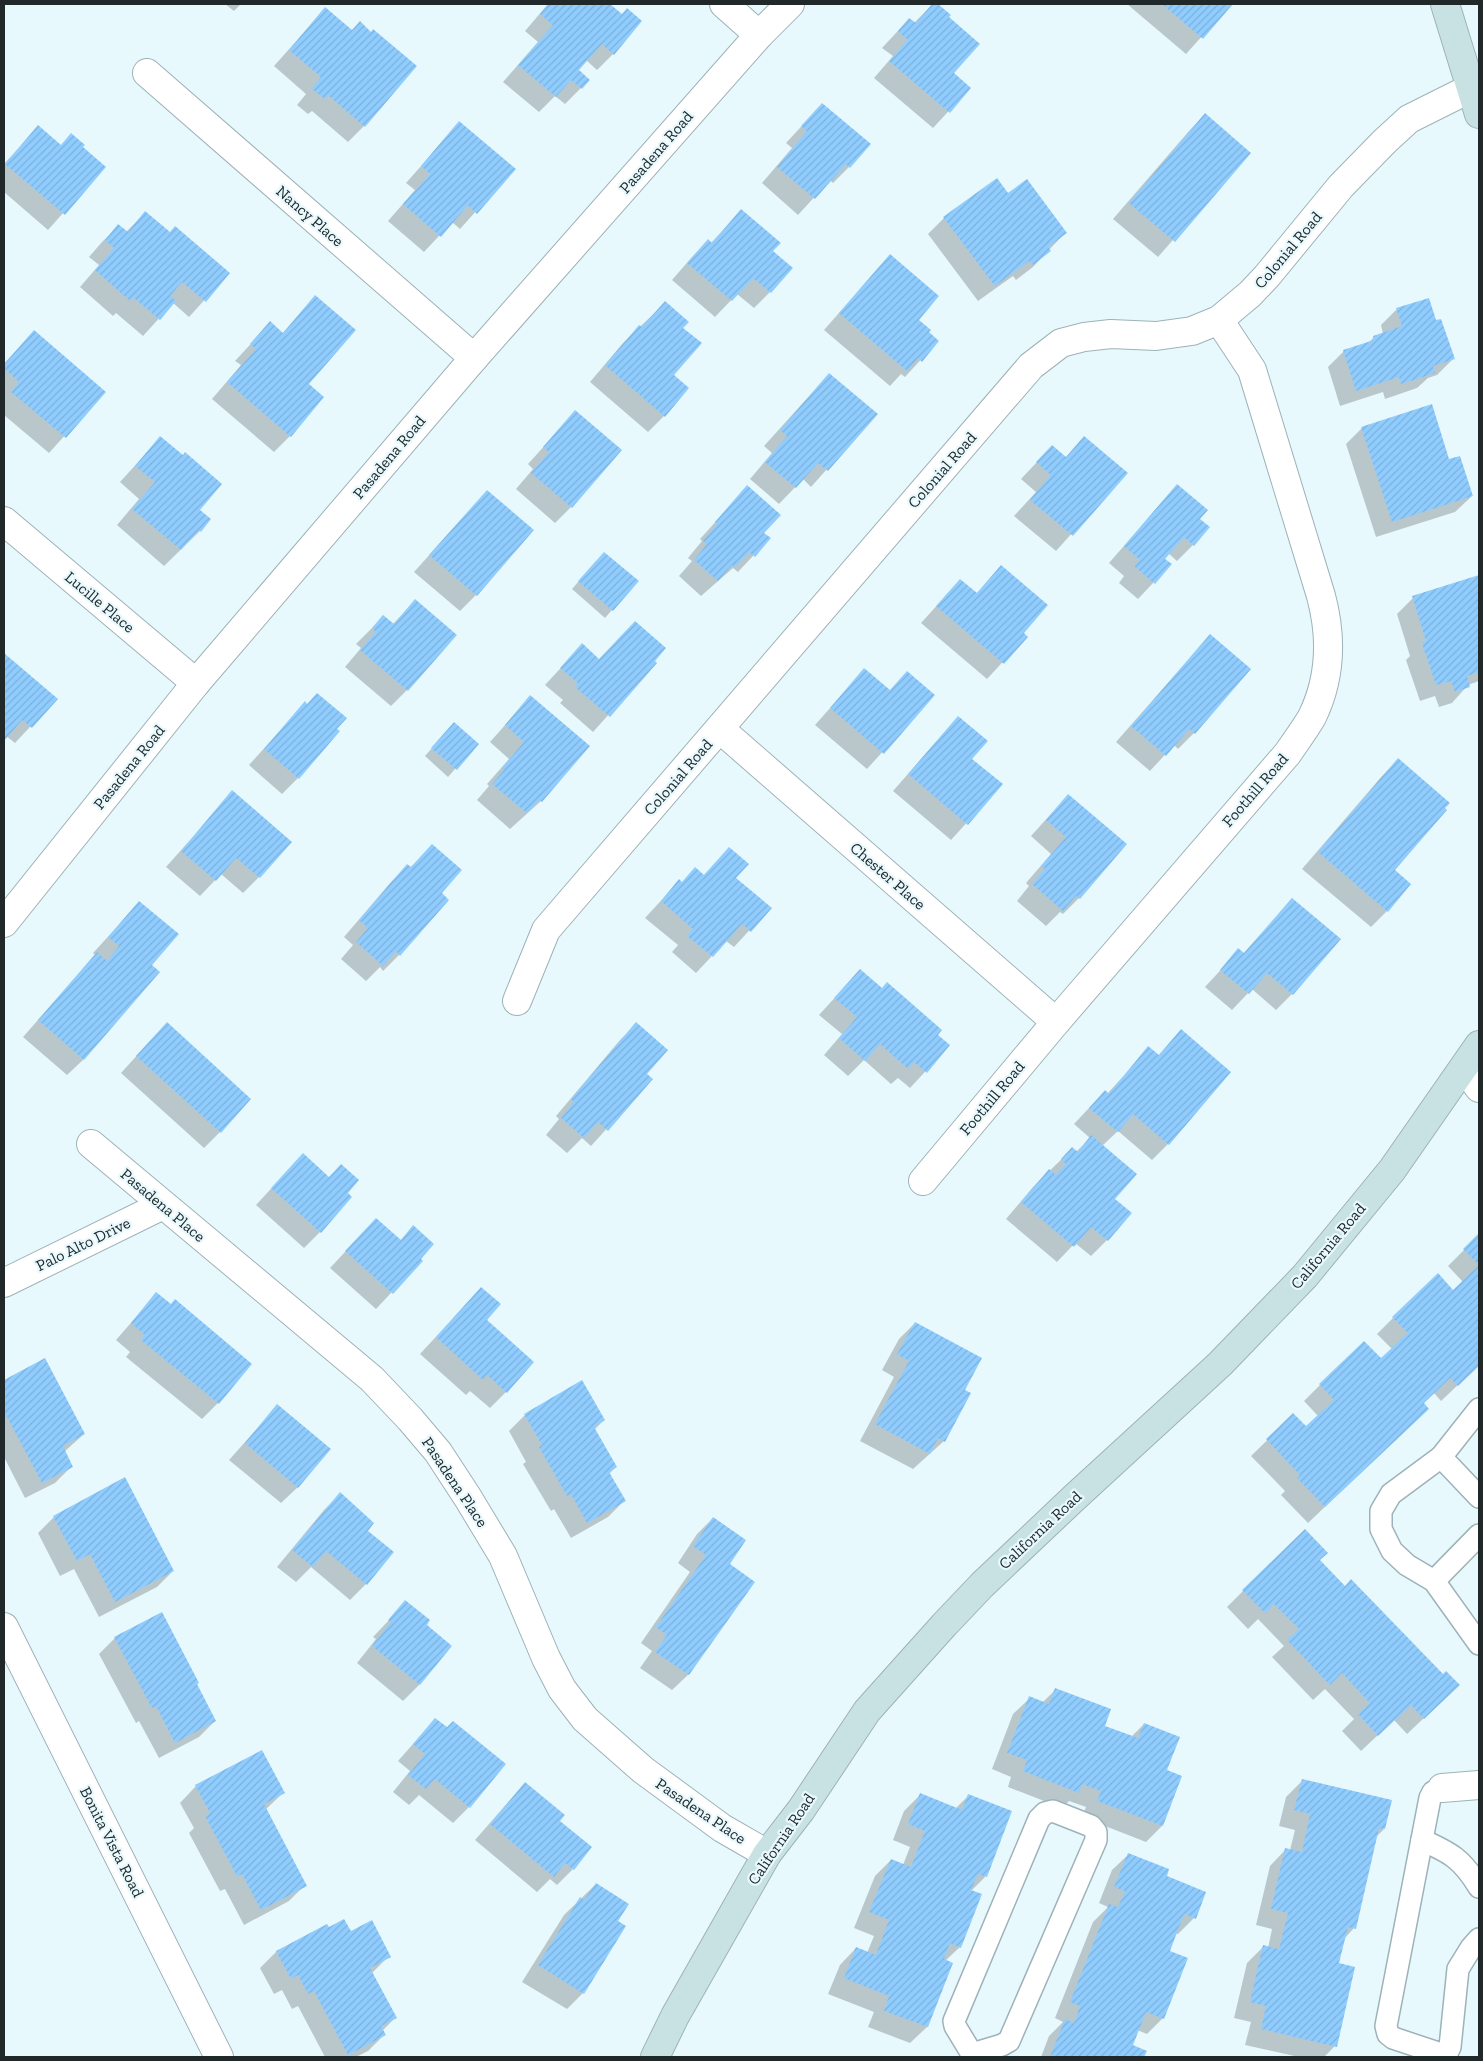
<svg xmlns="http://www.w3.org/2000/svg" width="1483" height="2061" viewBox="0 0 1483 2061" font-family="'Zilla Slab',serif">
<defs>
<pattern id="building-hatch" width="6" height="6" patternUnits="userSpaceOnUse" patternTransform="scale(1.25)"><rect width="6" height="6" fill="#90cdff"/><path d="M-1 1l2-2M0 6l6-6M5 7l2-2" fill="none" stroke="#7cb0db"/></pattern>
</defs>
<rect width="100%" height="100%" fill="#e8f9fe"/>
<g fill="#0003">
<polygon points="225,4 241,4 234,11"/>
<polygon points="548,4 608,4 621,15 613,54 597,70 586,60 577,70 581,88 565,104 555,96 539,112 503,82 538,42 525,31"/>
<polygon points="933,4 936,4 950,15 948,17 953,73 970,88 933,128 874,78 893,56 882,48 909,19 914,23"/>
<polygon points="1127,4 1231,4 1186,54"/>
<polygon points="325,9 364,126 348,142 312,111 308,114 297,105 306,94 274,66"/>
<polygon points="822,104 849,167 833,183 830,180 798,215 762,183 792,148 786,143"/>
<polygon points="1205,115 1249,153 1158,257 1113,219 1189,131"/>
<polygon points="459,123 514,169 460,229 452,222 424,252 388,221 415,190 406,183"/>
<polygon points="38,127 60,146 71,135 81,148 104,167 48,230 4,192 4,164"/>
<polygon points="1008,194 1065,233 1033,267 1016,280 1013,276 978,301 928,234 944,218"/>
<polygon points="741,211 771,251 770,292 754,308 737,294 715,317 672,280 692,257 708,241 711,243"/>
<polygon points="145,213 169,233 228,274 189,317 173,303 143,336 116,313 113,316 80,287 99,265 89,257 102,242 119,226 126,232"/>
<polygon points="890,255 917,320 927,332 938,341 905,377 901,374 890,386 824,330"/>
<polygon points="315,297 307,384 290,436 274,452 212,399 241,365 235,361 270,323 282,334"/>
<polygon points="665,303 682,328 664,416 648,432 590,382 623,343"/>
<polygon points="1397,309 1436,322 1453,359 1437,375 1428,378 1417,388 1385,399 1383,392 1340,406 1328,367 1344,351 1367,344 1374,337 1383,334 1381,325"/>
<polygon points="34,332 104,392 49,453 4,415 4,364"/>
<polygon points="829,374 876,414 811,487 803,479 779,504 750,479 772,453 764,446"/>
<polygon points="575,412 571,507 555,523 516,489 533,469 528,464"/>
<polygon points="1362,428 1448,461 1472,496 1455,512 1376,537 1346,444"/>
<polygon points="160,438 198,510 200,531 164,566 117,525 139,499 120,482"/>
<polygon points="1084,438 1126,473 1056,551 1014,516 1036,492 1021,479 1052,446 1065,458"/>
<polygon points="1177,485 1198,519 1193,545 1177,561 1168,553 1163,559 1170,565 1138,599 1119,583 1124,576 1109,563"/>
<polygon points="747,487 762,533 769,539 738,572 733,568 701,596 679,576 692,561 688,558 702,541 700,539"/>
<polygon points="487,491 476,595 460,611 414,572"/>
<polygon points="596,561 612,610 605,618 572,589"/>
<polygon points="1001,567 1022,633 1026,637 987,679 921,623 960,580 976,594"/>
<polygon points="1479,576 1479,681 1468,685 1452,703 1439,707 1435,696 1420,701 1406,660 1410,656 1397,614 1413,598"/>
<polygon points="415,601 407,690 391,706 345,667 361,648 356,644 383,617 392,625"/>
<polygon points="1210,635 1249,669 1194,733 1178,749 1174,745 1150,771 1116,742"/>
<polygon points="582,645 599,660 653,661 655,663 593,732 560,703 563,700 545,685"/>
<polygon points="4,655 56,699 15,743 6,736 4,739"/>
<polygon points="864,670 889,691 934,695 867,769 815,725"/>
<polygon points="530,697 541,801 510,829 477,800 489,786 487,784 509,759 490,742"/>
<polygon points="305,703 298,778 282,794 249,765"/>
<polygon points="958,717 971,759 1001,785 951,840 893,791"/>
<polygon points="446,732 477,744 448,777 425,756"/>
<polygon points="1398,760 1393,870 1387,911 1371,927 1302,869 1382,776"/>
<polygon points="233,792 259,877 243,893 221,874 200,896 166,867"/>
<polygon points="1068,795 1125,844 1079,898 1063,914 1060,912 1046,926 1017,901 1029,886 1026,883 1051,854 1031,836"/>
<polygon points="432,845 440,894 399,955 383,971 380,967 366,981 341,959 353,945 344,937 391,882 407,866 410,868"/>
<polygon points="729,848 735,878 770,908 734,947 726,941 696,973 672,952 678,945 645,918 679,881 681,883 703,876"/>
<polygon points="1292,899 1292,994 1276,1010 1252,989 1232,1010 1205,987 1239,950 1243,954"/>
<polygon points="139,903 150,965 84,1059 67,1075 23,1037 95,955 93,953"/>
<polygon points="860,970 949,1046 910,1088 898,1078 891,1084 864,1060 848,1076 824,1055 842,1034 819,1015"/>
<polygon points="636,1024 645,1074 651,1080 591,1146 582,1138 567,1153 546,1135 559,1119 556,1116 620,1040"/>
<polygon points="1181,1031 1168,1144 1152,1160 1118,1131 1102,1146 1113,1200 1107,1240 1091,1256 1075,1243 1057,1262 1006,1219 1033,1187 1072,1149 1076,1152 1090,1138 1074,1124 1089,1108 1105,1092 1107,1094 1149,1048 1158,1056"/>
<polygon points="151,1040 220,1132 204,1148 121,1073"/>
<polygon points="303,1154 346,1193 320,1232 304,1248 256,1205"/>
<polygon points="413,1227 419,1259 421,1261 376,1309 330,1268 360,1236 400,1241"/>
<polygon points="1479,1235 1479,1365 1441,1401 1434,1393 1423,1403 1411,1425 1308,1523 1281,1495 1285,1491 1251,1456 1293,1415 1306,1428 1318,1416 1304,1401 1320,1385 1381,1360 1392,1349 1377,1334 1393,1318 1453,1291 1463,1282 1448,1266"/>
<polygon points="481,1288 485,1320 506,1392 490,1408 470,1391 466,1395 420,1354"/>
<polygon points="156,1294 171,1305 218,1403 202,1419 126,1357 130,1352 116,1340"/>
<polygon points="915,1323 963,1391 970,1394 944,1441 913,1469 860,1441 894,1377 882,1370 899,1339"/>
<polygon points="44,1360 84,1434 64,1452 72,1466 55,1483 25,1498 4,1457 4,1381"/>
<polygon points="277,1406 298,1487 281,1503 229,1460"/>
<polygon points="525,1415 604,1420 594,1430 616,1467 609,1474 624,1501 608,1517 571,1538 554,1509 551,1511 523,1464 526,1462 509,1431"/>
<polygon points="340,1494 366,1531 366,1584 350,1600 311,1567 296,1582 277,1567 324,1510"/>
<polygon points="54,1517 173,1571 157,1587 99,1617 74,1569 60,1576 38,1533"/>
<polygon points="713,1518 728,1564 689,1674 672,1690 640,1668 652,1651 641,1643 690,1572 678,1563 697,1534"/>
<polygon points="1318,1561 1442,1701 1407,1734 1394,1720 1361,1751 1342,1731 1354,1719 1325,1689 1313,1700 1272,1657 1284,1646 1258,1619 1248,1629 1227,1607 1243,1591"/>
<polygon points="406,1602 425,1625 450,1646 419,1685 403,1701 357,1663 376,1639 373,1637"/>
<polygon points="115,1638 196,1685 215,1721 199,1737 159,1758 139,1721 136,1723 99,1654"/>
<polygon points="1056,1689 1103,1727 1131,1737 1144,1724 1165,1771 1181,1777 1162,1826 1146,1842 1082,1817 1086,1807 1069,1801 1062,1808 1008,1787 1011,1777 992,1769 1013,1714 1030,1698 1042,1703"/>
<polygon points="435,1719 469,1807 453,1823 419,1795 409,1805 393,1792 410,1771 398,1761"/>
<polygon points="1302,1781 1384,1829 1375,1838 1354,1928 1344,1939 1338,1964 1335,2046 1324,2057 1299,2057 1245,2045 1251,2022 1234,2018 1247,1963 1263,1947 1268,1948 1272,1929 1256,1925 1270,1866 1286,1849 1290,1850 1295,1830 1279,1826 1286,1797"/>
<polygon points="525,1783 558,1821 573,1869 557,1885 550,1879 537,1892 475,1840"/>
<polygon points="196,1786 283,1793 265,1810 305,1885 289,1901 244,1925 225,1889 220,1891 189,1833 194,1828 180,1803"/>
<polygon points="920,1795 956,1808 968,1796 1011,1812 985,1877 971,1891 960,1947 945,1961 951,1963 927,2027 910,2043 868,2027 874,2012 828,1994 840,1965 856,1948 867,1953 874,1936 854,1928 875,1876 891,1860 903,1865 910,1847 893,1840 904,1811"/>
<polygon points="1129,1854 1165,1877 1194,1918 1178,1934 1175,1933 1168,1951 1163,2018 1147,2034 1137,2030 1131,2046 1146,2051 1143,2057 1041,2057 1049,2036 1063,2022 1055,2018 1093,1922 1108,1907 1099,1903 1112,1870"/>
<polygon points="596,1884 616,1922 583,1993 567,2009 522,1982 564,1915"/>
<polygon points="326,1926 329,1929 351,1933 389,1956 372,1973 395,2018 382,2031 384,2035 368,2051 356,2057 325,2057 298,2006 292,2009 282,1990 274,1994 260,1968 276,1952"/>
</g>
<g fill="url(#building-hatch)">
<polygon points="548,4 610,4 622,14 627,8 642,21 614,55 602,44 579,70 590,80 582,89 571,80 556,97 518,65 553,25 540,14"/>
<polygon points="932,4 938,4 951,15 949,17 980,44 954,73 971,88 950,113 889,61 908,40 898,31 909,18 916,23"/>
<polygon points="1162,4 1233,4 1203,39"/>
<polygon points="325,7 352,30 360,21 371,32 373,29 417,66 365,127 328,95 325,99 312,89 321,77 289,50"/>
<polygon points="822,103 871,144 850,168 846,164 815,199 777,167 807,131 801,126"/>
<polygon points="1205,113 1251,153 1175,242 1129,203"/>
<polygon points="459,121 516,169 477,214 468,205 441,237 403,204 430,174 421,166"/>
<polygon points="38,125 61,145 71,133 85,145 83,147 106,167 65,215 5,164"/>
<polygon points="997,178 1008,193 1027,179 1067,233 1048,247 1051,251 1033,265 1029,261 995,286 943,217"/>
<polygon points="741,209 781,243 773,251 793,268 771,293 753,278 732,301 687,263 708,239 712,243"/>
<polygon points="145,211 170,232 175,226 230,273 206,302 182,282 170,296 176,301 160,320 133,297 130,301 95,270 114,248 105,240 118,224 128,232"/>
<polygon points="890,254 939,296 919,320 931,330 929,332 939,341 922,362 918,358 907,371 839,313"/>
<polygon points="315,295 356,330 309,384 324,397 291,437 227,382 256,349 250,344 270,321 283,333"/>
<polygon points="1429,298 1436,320 1441,319 1455,359 1433,366 1435,373 1401,384 1399,377 1356,391 1343,350 1374,340 1373,336 1402,326 1396,308"/>
<polygon points="665,301 689,322 683,328 702,343 674,375 689,388 665,417 605,365 639,325 642,327"/>
<polygon points="34,330 106,392 66,438 11,392 19,382 4,368 4,364"/>
<polygon points="829,373 878,414 828,471 818,463 796,488 765,462 787,436 780,430"/>
<polygon points="1432,404 1449,459 1460,456 1473,496 1392,522 1361,427"/>
<polygon points="575,410 622,450 572,508 531,473 549,452 543,447"/>
<polygon points="160,436 183,455 185,452 222,484 200,510 211,519 201,532 199,530 181,550 132,509 155,482 135,466"/>
<polygon points="1084,436 1128,473 1073,536 1030,500 1051,475 1036,462 1052,445 1066,457"/>
<polygon points="1177,484 1208,510 1200,519 1210,527 1194,546 1184,537 1165,559 1172,564 1155,584 1134,566 1140,560 1124,546"/>
<polygon points="747,485 781,515 764,533 771,538 755,557 749,552 734,568 732,565 718,581 694,560 707,544 703,541 717,524 715,522"/>
<polygon points="487,490 534,530 477,596 429,555"/>
<polygon points="604,552 639,581 613,611 578,581"/>
<polygon points="1001,565 1048,605 1024,633 1028,637 1004,664 936,606 960,579 977,593"/>
<polygon points="1479,575 1479,672 1467,676 1470,687 1455,692 1451,681 1436,685 1422,643 1426,641 1412,596"/>
<polygon points="415,599 457,635 408,691 360,650 376,632 372,628 383,615 394,624"/>
<polygon points="635,621 666,648 655,661 657,663 610,717 575,687 578,683 560,668 582,643 599,659"/>
<polygon points="1210,634 1251,669 1195,734 1189,729 1166,756 1131,726"/>
<polygon points="4,653 58,699 32,728 22,720 4,741"/>
<polygon points="864,668 890,690 907,671 935,695 884,754 830,708"/>
<polygon points="317,693 347,718 337,729 340,731 299,779 264,749 305,701 307,704"/>
<polygon points="530,695 590,746 542,802 539,800 527,813 492,784 504,770 502,768 524,742 505,725"/>
<polygon points="958,716 988,741 972,759 1003,784 968,825 908,774"/>
<polygon points="454,722 479,744 457,770 431,748"/>
<polygon points="1398,758 1450,803 1445,808 1447,810 1395,870 1411,884 1388,912 1318,852"/>
<polygon points="232,790 292,842 260,878 236,858 216,881 181,851"/>
<polygon points="1068,794 1127,844 1080,899 1076,896 1063,911 1032,884 1045,869 1041,866 1066,837 1046,820"/>
<polygon points="432,844 462,870 442,893 449,900 400,956 396,951 383,966 356,942 368,928 359,920 407,864 411,867"/>
<polygon points="729,847 749,864 736,878 772,908 751,932 742,924 713,957 687,936 693,929 661,901 679,879 682,882 695,867 704,875"/>
<polygon points="1292,898 1341,939 1293,995 1267,973 1249,994 1220,970 1238,948 1244,953"/>
<polygon points="139,901 179,934 152,965 160,972 84,1060 38,1020 97,952 107,961 119,946 108,937"/>
<polygon points="860,969 882,988 887,982 942,1030 938,1035 950,1045 927,1073 914,1062 908,1069 880,1044 865,1061 839,1038 857,1017 834,998"/>
<polygon points="167,1022 251,1099 221,1133 136,1056"/>
<polygon points="636,1022 668,1050 647,1074 653,1079 608,1131 598,1122 584,1138 561,1118 574,1102 571,1099"/>
<polygon points="1181,1029 1231,1072 1169,1145 1133,1114 1118,1132 1089,1108 1105,1090 1109,1094 1148,1046 1159,1055"/>
<polygon points="1091,1135 1137,1174 1115,1199 1132,1213 1108,1241 1091,1227 1074,1247 1021,1202 1049,1169 1056,1175 1066,1164 1061,1159 1072,1147 1078,1152"/>
<polygon points="303,1153 329,1177 341,1164 359,1180 348,1193 352,1197 321,1233 271,1188"/>
<polygon points="376,1218 401,1240 413,1225 434,1244 421,1259 423,1261 393,1294 345,1251"/>
<polygon points="1479,1233 1479,1366 1458,1386 1450,1378 1424,1403 1429,1409 1325,1507 1297,1478 1300,1475 1266,1439 1293,1413 1306,1426 1334,1400 1319,1384 1364,1341 1381,1358 1408,1333 1392,1317 1438,1273 1453,1290 1479,1265 1463,1249"/>
<polygon points="481,1287 501,1304 487,1320 534,1362 507,1393 487,1375 483,1380 436,1337"/>
<polygon points="156,1292 171,1304 175,1299 252,1364 219,1404 141,1340 145,1335 131,1323"/>
<polygon points="915,1322 982,1358 965,1390 971,1393 945,1442 938,1438 930,1454 875,1424 909,1361 897,1354"/>
<polygon points="45,1358 85,1434 63,1446 73,1467 42,1483 4,1411 4,1380"/>
<polygon points="582,1380 605,1420 594,1427 617,1467 609,1472 626,1501 587,1523 571,1494 567,1496 539,1447 542,1445 524,1414"/>
<polygon points="277,1404 331,1449 298,1488 245,1443"/>
<polygon points="125,1477 174,1571 115,1602 90,1554 77,1561 53,1516"/>
<polygon points="340,1492 374,1523 368,1531 394,1552 367,1585 326,1551 313,1567 292,1550"/>
<polygon points="713,1517 746,1540 730,1564 755,1582 689,1675 655,1652 667,1635 656,1627 706,1555 693,1546"/>
<polygon points="1305,1529 1328,1553 1320,1560 1345,1586 1351,1579 1443,1674 1446,1671 1460,1685 1424,1719 1411,1705 1378,1736 1358,1714 1370,1703 1342,1673 1330,1685 1287,1640 1299,1629 1274,1604 1265,1613 1242,1590"/>
<polygon points="405,1600 430,1620 427,1625 452,1646 420,1685 372,1646 391,1622 388,1620"/>
<polygon points="162,1612 199,1683 197,1684 216,1721 175,1743 156,1706 152,1708 114,1637"/>
<polygon points="1055,1688 1111,1709 1105,1726 1138,1738 1144,1723 1180,1737 1167,1770 1182,1776 1163,1826 1097,1801 1101,1791 1082,1784 1079,1793 1023,1771 1027,1760 1007,1753 1029,1696 1049,1704"/>
<polygon points="435,1718 447,1727 453,1721 506,1764 470,1808 435,1779 426,1789 408,1775 425,1754 413,1744"/>
<polygon points="262,1750 285,1793 264,1804 307,1886 261,1910 242,1874 237,1876 205,1816 210,1813 195,1785"/>
<polygon points="1302,1779 1392,1800 1385,1829 1379,1828 1356,1929 1348,1927 1339,1963 1355,1967 1337,2047 1261,2029 1266,2006 1250,2002 1263,1945 1279,1949 1288,1913 1271,1909 1285,1848 1302,1852 1310,1814 1294,1810"/>
<polygon points="525,1782 565,1815 560,1821 592,1847 574,1870 565,1863 554,1877 490,1824"/>
<polygon points="920,1793 962,1810 968,1794 1012,1811 987,1877 978,1874 971,1890 982,1894 961,1948 950,1943 944,1959 953,1963 928,2027 884,2011 889,1996 844,1978 856,1947 876,1955 889,1920 869,1912 891,1859 911,1867 925,1831 908,1824"/>
<polygon points="1128,1853 1169,1869 1167,1876 1206,1892 1196,1919 1184,1914 1170,1951 1188,1958 1164,2019 1146,2012 1133,2045 1147,2051 1144,2057 1050,2057 1065,2019 1074,2023 1080,2006 1070,2002 1109,1904 1118,1907 1125,1891 1114,1887"/>
<polygon points="596,1883 629,1904 618,1921 626,1926 584,1994 538,1965 580,1897 584,1900"/>
<polygon points="344,1919 351,1931 372,1920 391,1957 370,1968 397,2018 381,2026 386,2035 348,2055 314,1991 308,1994 298,1975 291,1979 276,1951 327,1924 329,1927"/>
</g>
<g fill="none" stroke-linecap="round" stroke-linejoin="round">
<g stroke="#9db2b9" stroke-width="24">
<g id="lane">
<polyline points="1479,1409 1441,1457 1391,1494 1381,1511 1381,1529 1392,1551 1407,1565 1434,1581 1479,1644"/>
<polyline points="1441,1457 1479,1497"/>
<polyline points="1434,1581 1479,1535"/>
<polyline points="1442,1788 1433,1792 1430,1798 1386,2026 1388,2034 1393,2038 1441,2054 1447,2053 1450,2047 1458,1969 1471,1948 1479,1939"/>
<path d="M 1422,1840 C 1451,1853 1462,1859 1479,1887"/>
<polyline points="971,2057 972,2054 955,2026 954,2021 1039,1819 1045,1813 1053,1811 1091,1826 1096,1832 1096,1840 1009,2041 1002,2045 972,2054"/>
</g>
</g>
<g stroke="#9db2b9" stroke-width="30">
<g id="street">
<polyline points="724,4 759,35"/>
<polyline points="147,73 474,358"/>
<polyline points="4,521 196,683"/>
<polyline points="720,729 1056,1022"/>
<polyline points="4,923 196,683 474,358 759,35 790,4"/>
<polyline points="517,1001 546,930 1031,366 1061,343 1084,337 1111,334 1156,336 1192,331 1219,320 1250,294 1267,276 1341,186 1385,141 1409,119 1471,88"/>
<polyline points="1465,1068 1479,1088"/>
<polyline points="91,1144 372,1379 410,1419 438,1452 468,1498 503,1556 546,1658 562,1689 585,1719 643,1770 722,1828 767,1854"/>
<path d="M 923,1181 L 1056,1022 L 1288,753 C 1296,741 1305,729 1312,717 C 1331,678 1332,637 1321,596 L 1252,370 L 1219,320"/>
<polyline points="4,1283 163,1205"/>
<polyline points="4,1627 219,2057"/>
<polyline points="1442,1788 1479,1785"/>
</g>
</g>
<g stroke="#9db2b9" stroke-width="30">
<g id="secondary">
<polyline points="1445,4 1479,114"/>
<polyline points="655,2057 675,2016 767,1854 801,1810 867,1711 944,1625 982,1585 1075,1497 1220,1364 1305,1276 1392,1170 1479,1045"/>
</g>
</g>
<use href="#lane" stroke="#fff" stroke-width="21"/>
<use href="#street" stroke="#fff" stroke-width="28"/>
<use href="#secondary" stroke="#c8e2e3" stroke-width="28"/>
</g>
<g text-anchor="middle" dominant-baseline="central" stroke-width="4.5" stroke-linejoin="round" paint-order="stroke">
<g font-size="16" fill="#20282a" stroke="#e8f9fe">
<text transform="translate(656 152) rotate(-49)">Pasadena Road</text>
<text transform="translate(310 216) rotate(41)">Nancy Place</text>
<text transform="translate(1288 250) rotate(-50)">Colonial Road</text>
<text transform="translate(389 457) rotate(-50)">Pasadena Road</text>
<text transform="translate(942 470) rotate(-49)">Colonial Road</text>
<text transform="translate(100 602) rotate(40)">Lucille Place</text>
<text transform="translate(129 767) rotate(-51)">Pasadena Road</text>
<text transform="translate(678 777) rotate(-49)">Colonial Road</text>
<text transform="translate(1255 790) rotate(-49)">Foothill Road</text>
<text transform="translate(888 876) rotate(41)">Chester Place</text>
<text transform="translate(992 1098) rotate(-50)">Foothill Road</text>
<text transform="translate(163 1205) rotate(40)">Pasadena Place</text>
<text transform="translate(83 1244) rotate(-26)">Palo Alto Drive</text>
<text transform="translate(1328 1246) rotate(-50)">California Road</text>
<text transform="translate(455 1482) rotate(56)">Pasadena Place</text>
<text transform="translate(1040 1530) rotate(-43)">California Road</text>
<text transform="translate(701 1811) rotate(34)">Pasadena Place</text>
<text transform="translate(781 1839) rotate(-56)">California Road</text>
<text transform="translate(112 1842) rotate(63)">Bonita Vista Road</text>
</g>
</g>
<rect width="1483" height="2061" fill="none" stroke="#20282a" stroke-width="10"/>
</svg>
